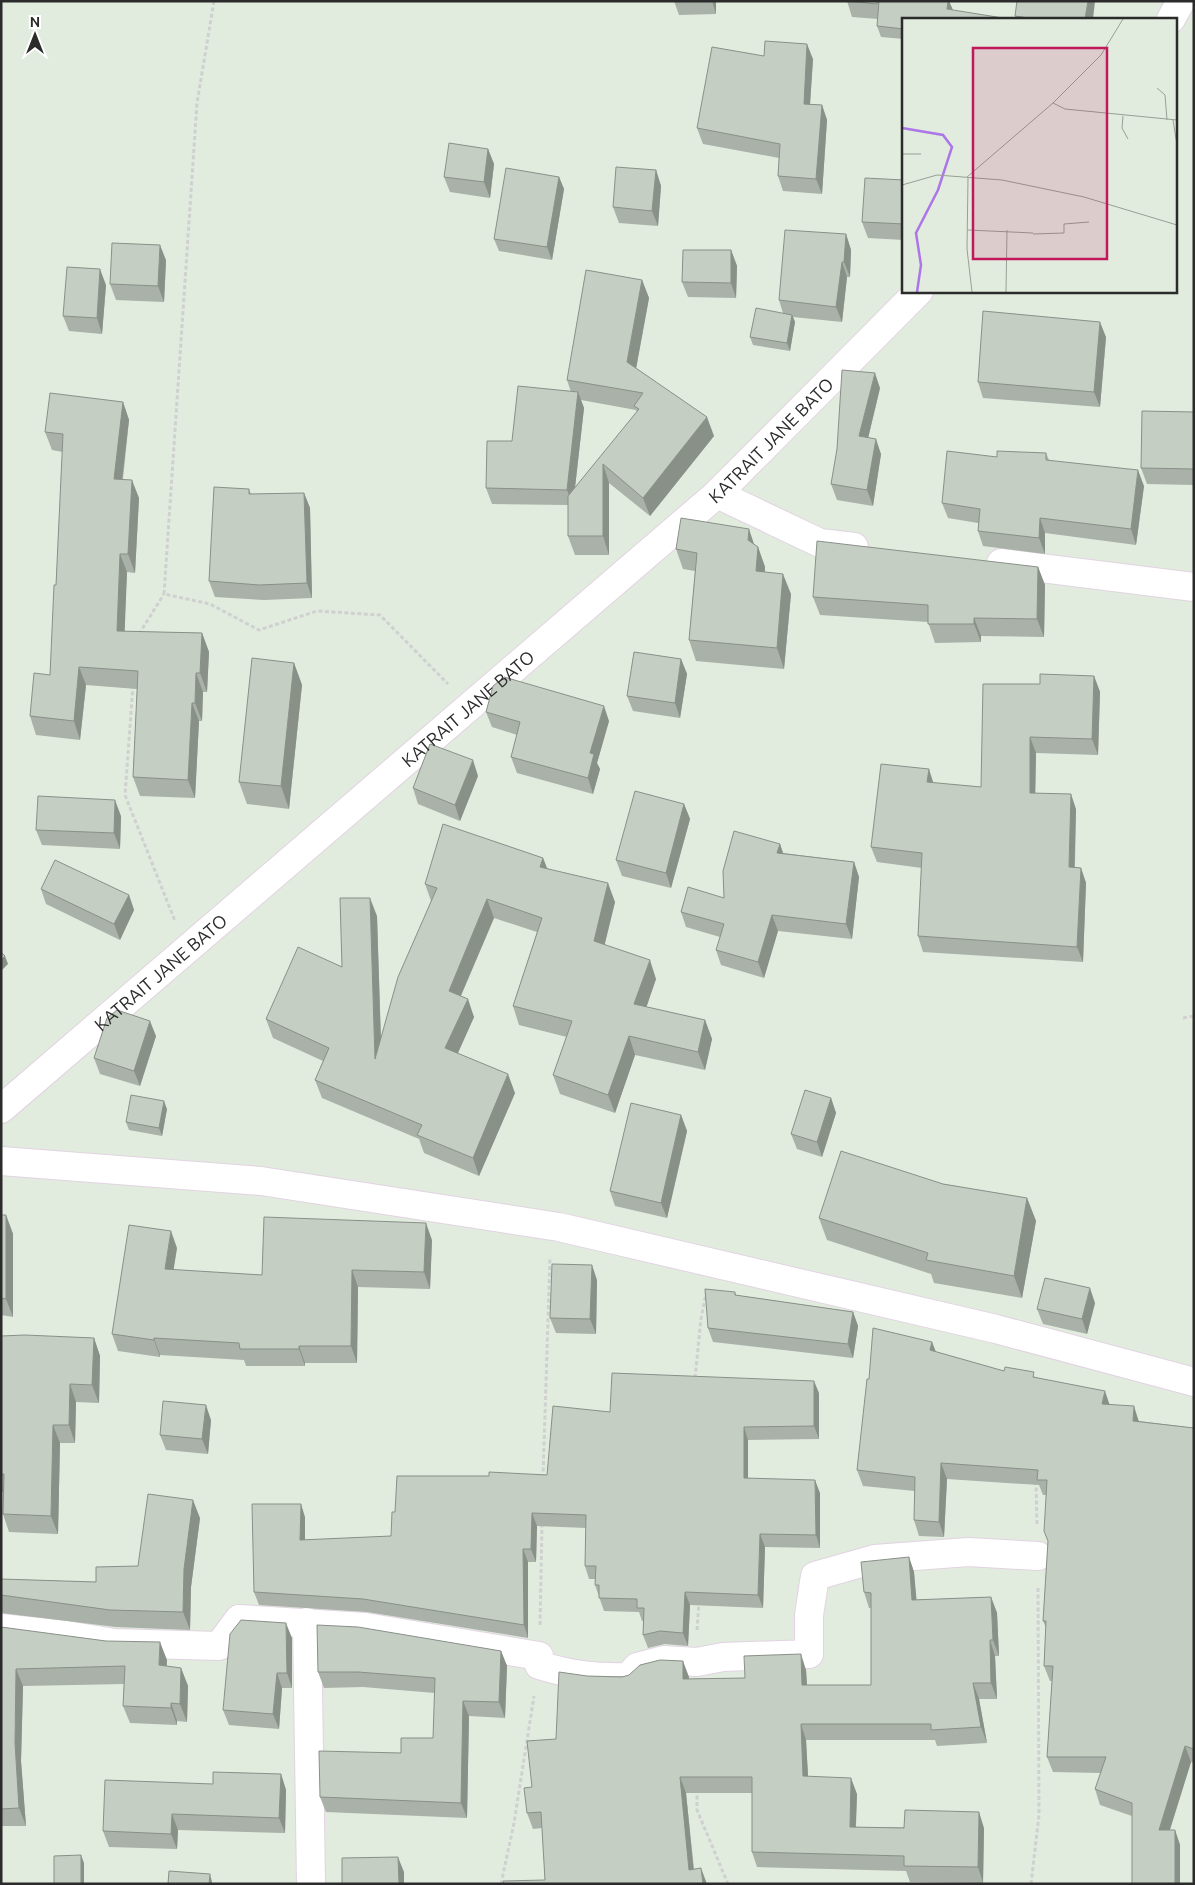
<svg xmlns="http://www.w3.org/2000/svg" width="1195" height="1885" viewBox="0 0 1195 1885" font-family="Ubuntu,sans-serif">
<rect width="100%" height="100%" fill="#e1ecde"/>
<g fill="none" stroke-linecap="round" stroke-linejoin="round">
<g stroke="#e2d3e2" stroke-width="30">
<g id="street">
<polyline points="1171,19 1181,1"/>
<polyline points="717,494 820,543 854,547"/>
<polyline points="1001,563 1194,587"/>
<path id="s1" d="M 1,1109 L 717,494 L 919,291"/>
<polyline points="307,1622 311,1884"/>
<polyline points="1,1628 66,1635 115,1643 219,1646 239,1619 365,1627 539,1656"/>
<path d="M 539,1665 C 571,1675 595,1678 628,1677 L 637,1667 L 664,1660 L 697,1662 L 723,1657 L 809,1654 L 809,1615 L 815,1576 L 875,1559 L 968,1552 L 1038,1556"/>
</g>
</g>
<g stroke="#e2d3e2" stroke-width="30">
<polyline id="secondary" points="1,1161 261,1181 559,1227 996,1329 1194,1382"/>
</g>
<g stroke="#d0d0d0" stroke-width="3" stroke-dasharray="4 2.5" stroke-linecap="butt">
<polyline points="214,1 197,103 164,594 210,604 259,630 317,611 380,615 448,684"/>
<polyline points="139,634 164,594"/>
<polyline points="133,685 125,795 175,921"/>
<polyline points="1183,1018 1194,1016"/>
<polyline points="695,1378 701,1319 706,1293"/>
<polyline points="543,1478 550,1257"/>
<polyline points="1036,1481 1037,1525"/>
<polyline points="540,1625 542,1524"/>
<polyline points="697,1630 699,1601"/>
<polyline points="697,1789 697,1810 728,1884"/>
<polyline points="501,1884 514,1823 534,1696"/>
<polyline points="1031,1884 1039,1815 1038,1586"/>
</g>
<use href="#street" stroke="#fff" stroke-width="28"/>
<use href="#secondary" stroke="#fff" stroke-width="28"/>
</g>
<g fill="#a9b1a8" fill-rule="evenodd">
<polygon points="674,1 716,1 716,14 679,15"/>
<polygon points="847,1 949,1 904,19 904,39 881,37 877,26 878,19 852,17"/>
<polygon points="1015,16 1093,19 1016,19"/>
<polygon points="764,56 813,59 810,104 822,105 827,120 822,194 783,191 778,176 779,158 703,144 697,128"/>
<polygon points="488,149 494,164 490,198 450,192 444,177"/>
<polygon points="656,170 661,186 658,226 619,223 613,207"/>
<polygon points="559,177 564,189 552,260 499,251 494,239"/>
<polygon points="904,180 904,240 868,238 862,222"/>
<polygon points="846,234 851,250 850,277 847,277 842,322 793,317 795,322 790,351 753,345 750,337 783,313 779,300"/>
<polygon points="731,250 737,266 736,298 688,297 682,282"/>
<polygon points="166,260 164,302 116,300 110,284"/>
<path d="M 642,280 L 649,298 L 636,368 L 714,436 L 650,516 L 609,483 L 609,555 L 575,555 L 568,536 L 568,505 L 492,504 L 486,488 L 512,441 L 571,392 L 567,380 ZM 581,400 L 636,410 L 637,413 L 575,488 L 584,408 Z"/>
<polygon points="106,285 102,334 69,331 63,316"/>
<polygon points="1106,337 1100,407 983,398 978,382"/>
<polygon points="880,388 868,438 881,454 873,506 837,500 831,484"/>
<polygon points="123,402 129,420 123,479 139,498 135,573 127,572 124,631 202,633 209,652 207,692 203,692 202,721 199,721 195,798 140,796 133,777 137,689 86,685 80,740 36,735 30,716 50,675 56,585 63,452 52,450 45,432"/>
<polygon points="1194,412 1194,485 1147,484 1141,468"/>
<polygon points="1046,453 1049,460 1144,486 1136,545 1045,533 1045,554 983,546 978,531 978,523 948,518 942,503 997,457"/>
<polygon points="249,489 251,494 304,493 310,508 312,598 264,600 215,597 209,581"/>
<polygon points="755,545 758,547 765,567 765,572 791,594 784,669 696,661 689,640 695,571 683,569 676,549"/>
<polygon points="1038,567 1045,585 1044,637 981,636 981,642 935,643 928,622 820,615 813,597"/>
<polygon points="681,659 687,674 680,718 633,711 627,696"/>
<polygon points="294,663 302,685 289,809 247,804 239,782"/>
<polygon points="1094,676 1100,692 1098,755 1036,753 1035,793 1076,809 1075,867 1081,868 1086,883 1083,962 923,952 918,936 922,868 877,862 871,847 934,783 981,787 1040,684"/>
<polygon points="486,712 609,721 597,763 600,769 593,794 517,773 511,757 517,735 492,727"/>
<polygon points="478,776 460,821 418,804 413,788"/>
<polygon points="684,804 690,819 671,888 622,876 616,860"/>
<polygon points="121,816 120,849 42,845 36,830"/>
<polygon points="780,844 783,853 854,862 859,877 852,939 778,931 764,978 721,965 716,950 720,937 686,927 681,912 724,898"/>
<polygon points="543,858 547,868 615,902 604,945 656,979 646,1007 705,1020 712,1039 705,1070 635,1055 615,1113 560,1094 553,1075 567,1037 519,1025 513,1006 537,932 494,918 461,996 474,1017 458,1053 515,1093 479,1176 424,1153 419,1139 322,1098 315,1080 323,1061 273,1038 266,1019 342,967 377,916 381,1039 431,901 425,884"/>
<polygon points="41,889 129,895 134,910 120,940 46,904"/>
<polygon points="156,1036 140,1086 100,1074 94,1058"/>
<polygon points="831,1098 836,1113 822,1157 797,1149 791,1134"/>
<polygon points="167,1109 162,1136 129,1130 126,1122"/>
<polygon points="681,1115 687,1131 667,1218 615,1206 610,1191"/>
<polygon points="943,1184 1027,1198 1036,1221 1022,1298 934,1283 931,1274 827,1240 819,1218"/>
<polygon points="1,1215 6,1215 13,1234 13,1317 1,1315"/>
<polygon points="432,1240 430,1289 358,1287 357,1363 305,1363 305,1366 246,1366 244,1360 160,1355 160,1357 118,1351 112,1334 177,1248 173,1270 262,1275"/>
<polygon points="597,1280 596,1334 556,1333 550,1318"/>
<polygon points="735,1292 736,1295 853,1312 858,1326 853,1358 713,1342 708,1328"/>
<polygon points="1095,1303 1087,1334 1043,1324 1037,1309"/>
<polygon points="1,1336 94,1338 100,1356 99,1403 76,1402 75,1443 60,1443 58,1534 9,1532 3,1514 3,1492 1,1492"/>
<polygon points="932,1342 936,1352 1004,1371 1036,1377 1110,1405 1139,1421 1194,1428 1194,1763 1191,1762 1170,1830 1175,1830 1180,1845 1180,1884 1132,1816 1100,1805 1095,1789 1101,1773 1053,1772 1047,1757 1052,1681 1050,1681 1044,1666 1046,1628 1043,1621 1048,1542 1046,1495 1043,1495 1039,1485 947,1479 944,1537 919,1536 914,1520 915,1491 863,1486 857,1470 869,1379"/>
<polygon points="819,1393 819,1439 748,1440 748,1478 820,1493 820,1548 765,1547 763,1608 690,1605 688,1646 665,1644 648,1648 643,1635 643,1621 642,1621 639,1612 604,1611 595,1585 595,1579 589,1579 585,1566 586,1528 537,1526 536,1562 528,1562 528,1638 367,1612 259,1605 254,1592 305,1517 305,1540 391,1536 395,1512 489,1476 547,1475 610,1412"/>
<polygon points="211,1420 208,1454 166,1450 160,1435"/>
<polygon points="200,1518 191,1587 190,1630 116,1627 1,1613 1,1579 96,1582 138,1566"/>
<polygon points="909,1557 914,1572 916,1600 991,1597 997,1613 999,1656 995,1656 997,1699 979,1699 987,1743 937,1746 935,1740 806,1740 808,1777 857,1794 856,1827 984,1828 983,1883 910,1882 906,1871 757,1867 752,1852 752,1793 686,1793 694,1869 545,1880 542,1828 533,1829 527,1813 532,1787 587,1676 689,1677 689,1679 745,1678 806,1670 807,1685 871,1685 871,1608 869,1608 864,1592"/>
<polygon points="1,1627 167,1660 167,1666 181,1668 188,1686 187,1722 177,1721 177,1725 130,1723 123,1706 124,1684 23,1686 21,1761 26,1826 1,1826"/>
<polygon points="292,1638 292,1688 282,1688 279,1729 229,1725 223,1710"/>
<polygon points="501,1651 507,1666 505,1718 469,1716 467,1818 326,1812 320,1797 401,1753 433,1738 435,1693 363,1687 324,1688 318,1672"/>
<polygon points="281,1774 286,1790 285,1833 178,1830 177,1849 109,1847 103,1831 213,1784"/>
</g>
<g fill="#899088">
<polygon points="712,1 716,1 716,14"/>
<polygon points="948,1 949,1 953,10 947,9"/>
<polygon points="1088,1 1095,1 1093,19 1085,19"/>
<polygon points="807,44 813,59 809,119 804,104"/>
<polygon points="822,105 827,120 822,194 816,179"/>
<polygon points="488,149 494,164 490,198 484,182"/>
<polygon points="656,170 661,186 658,226 652,211"/>
<polygon points="559,177 564,189 552,260 547,247"/>
<polygon points="846,234 851,250 850,277 844,262"/>
<polygon points="160,245 166,260 164,302 158,286"/>
<polygon points="731,250 737,266 736,298 731,283"/>
<polygon points="842,262 847,277 842,322 836,307"/>
<polygon points="100,269 106,285 102,334 97,318"/>
<polygon points="642,280 649,298 634,380 627,362"/>
<polygon points="792,315 795,322 790,351 787,343"/>
<polygon points="1100,322 1106,337 1100,407 1094,392"/>
<polygon points="875,373 880,388 865,451 859,436"/>
<polygon points="578,392 584,408 573,505 567,490"/>
<polygon points="123,402 129,420 120,497 114,479"/>
<polygon points="707,417 714,436 650,516 643,498"/>
<polygon points="876,439 881,454 873,506 867,490"/>
<polygon points="603,464 609,483 609,555 603,536"/>
<polygon points="1138,470 1144,486 1136,545 1131,529"/>
<polygon points="132,480 139,498 135,573 128,554"/>
<polygon points="304,493 310,508 312,598 307,583"/>
<polygon points="1040,518 1045,533 1045,554 1039,538"/>
<polygon points="749,529 756,550 748,540"/>
<polygon points="758,547 765,567 763,592 756,571"/>
<polygon points="120,554 127,572 124,649 117,631"/>
<polygon points="1038,567 1045,585 1044,637 1037,619"/>
<polygon points="783,574 791,594 784,669 777,648"/>
<polygon points="974,618 981,636 981,642 974,624"/>
<polygon points="202,633 209,652 207,692 200,673"/>
<polygon points="681,659 687,674 680,718 675,703"/>
<polygon points="294,663 302,685 289,809 281,786"/>
<polygon points="79,667 86,685 80,740 74,721"/>
<polygon points="196,673 203,692 202,721 195,703"/>
<polygon points="1094,676 1100,692 1098,755 1092,739"/>
<polygon points="192,703 199,721 195,798 188,780"/>
<polygon points="604,706 609,721 597,763 600,769 593,794 588,778 590,753"/>
<polygon points="1030,737 1036,753 1035,808 1030,793"/>
<polygon points="473,760 478,776 460,821 455,805"/>
<polygon points="929,769 934,785 927,782"/>
<polygon points="1071,794 1076,809 1074,883 1069,867"/>
<polygon points="115,800 121,816 120,849 114,833"/>
<polygon points="684,804 690,819 671,888 666,873"/>
<polygon points="780,844 785,859 777,853"/>
<polygon points="543,858 550,876 540,867"/>
<polygon points="854,862 859,877 852,939 846,924"/>
<polygon points="1081,868 1086,883 1083,962 1077,947"/>
<polygon points="608,883 615,902 601,960 594,941"/>
<polygon points="129,895 134,910 120,940 114,924"/>
<polygon points="370,898 377,916 382,1077 375,1059"/>
<polygon points="487,899 494,918 455,1009 449,991"/>
<polygon points="772,915 778,931 764,978 758,962"/>
<polygon points="5,956 8,964 1,971 1,960"/>
<polygon points="650,960 656,979 641,1023 634,1004"/>
<polygon points="468,999 474,1017 452,1066 445,1048"/>
<polygon points="705,1020 712,1039 705,1070 698,1052"/>
<polygon points="150,1021 156,1036 140,1086 134,1071"/>
<polygon points="629,1036 635,1055 615,1113 608,1095"/>
<polygon points="508,1074 515,1093 479,1176 473,1158"/>
<polygon points="831,1098 836,1113 822,1157 817,1142"/>
<polygon points="164,1101 167,1109 162,1136 159,1128"/>
<polygon points="681,1115 687,1131 667,1218 661,1203"/>
<polygon points="1027,1198 1036,1221 1022,1298 1014,1276"/>
<polygon points="6,1215 13,1234 13,1317 6,1299"/>
<polygon points="426,1223 432,1240 430,1289 424,1272"/>
<polygon points="171,1231 177,1248 171,1286 165,1269"/>
<polygon points="592,1265 597,1280 596,1334 590,1319"/>
<polygon points="352,1270 358,1287 357,1363 351,1346"/>
<polygon points="1090,1288 1095,1303 1087,1334 1082,1319"/>
<polygon points="853,1312 858,1326 853,1358 848,1344"/>
<polygon points="94,1338 100,1356 99,1403 92,1385"/>
<polygon points="154,1338 160,1355 160,1357 154,1340"/>
<polygon points="932,1342 938,1358 930,1350"/>
<polygon points="299,1346 305,1363 305,1366 299,1349"/>
<polygon points="814,1381 819,1393 819,1439 814,1426"/>
<polygon points="70,1384 76,1402 75,1443 69,1425"/>
<polygon points="1105,1391 1110,1406 1102,1404"/>
<polygon points="206,1405 211,1420 208,1454 202,1439"/>
<polygon points="1134,1406 1139,1422 1133,1421"/>
<polygon points="53,1425 60,1443 58,1534 51,1516"/>
<polygon points="744,1427 748,1440 748,1491 744,1478"/>
<polygon points="941,1463 947,1479 944,1537 939,1522"/>
<polygon points="815,1480 820,1493 820,1548 816,1535"/>
<polygon points="193,1500 200,1518 191,1587 190,1630 183,1612 184,1569"/>
<polygon points="301,1504 305,1517 305,1553 300,1540"/>
<polygon points="532,1513 537,1526 536,1562 531,1549"/>
<polygon points="760,1534 765,1547 763,1608 758,1595"/>
<polygon points="523,1549 528,1562 528,1638 524,1625"/>
<polygon points="909,1557 914,1572 918,1616 912,1600"/>
<polygon points="685,1592 690,1605 688,1646 683,1633"/>
<polygon points="991,1597 997,1613 999,1656 993,1640"/>
<polygon points="286,1623 292,1638 292,1688 287,1673"/>
<polygon points="990,1640 995,1656 997,1699 991,1683"/>
<polygon points="160,1642 167,1660 165,1683 159,1665"/>
<polygon points="501,1651 507,1666 505,1718 499,1702"/>
<polygon points="801,1654 806,1670 808,1701 802,1685"/>
<polygon points="683,1661 689,1677 689,1695 683,1679"/>
<polygon points="181,1668 188,1686 187,1722 180,1704"/>
<polygon points="16,1669 23,1686 21,1761 26,1826 19,1808 15,1743"/>
<polygon points="277,1673 282,1688 279,1729 273,1714"/>
<polygon points="973,1683 979,1699 987,1743 981,1727"/>
<polygon points="463,1701 469,1716 467,1818 461,1803"/>
<polygon points="171,1703 177,1721 177,1725 171,1708"/>
<polygon points="801,1724 806,1740 809,1792 803,1776"/>
<polygon points="1185,1746 1191,1762 1165,1845 1159,1830"/>
<polygon points="281,1774 286,1790 285,1833 279,1818"/>
<polygon points="680,1777 686,1793 695,1884 689,1870"/>
<polygon points="851,1778 857,1794 855,1843 850,1827"/>
<polygon points="979,1812 984,1828 983,1883 978,1867"/>
<polygon points="172,1814 178,1830 177,1849 171,1834"/>
<polygon points="1175,1830 1180,1845 1180,1884 1175,1884"/>
<polygon points="81,1855 84,1863 84,1884 81,1884"/>
<polygon points="398,1857 404,1872 404,1884 399,1884"/>
<polygon points="701,1868 707,1884 703,1884"/>
<polygon points="210,1874 212,1882 212,1884 209,1884"/>
</g>
<g fill="#c4cec3" stroke="#899088">
<polygon points="847,1 877,1 877,4"/>
<polygon points="879,1 948,1 947,9 1009,19 904,19 904,29 877,26"/>
<polygon points="1017,1 1088,1 1085,19 1036,19 1015,16"/>
<polygon points="765,41 807,44 804,104 822,105 816,179 778,176 780,144 697,128 712,47 764,56"/>
<polygon points="449,143 488,149 484,182 444,177"/>
<polygon points="616,167 656,170 652,211 613,207"/>
<polygon points="506,168 559,177 547,247 494,239"/>
<polygon points="865,178 904,180 904,224 862,222"/>
<polygon points="785,230 846,234 844,262 842,262 836,307 779,300"/>
<polygon points="112,243 160,245 158,286 110,284"/>
<polygon points="683,250 731,250 731,283 682,282"/>
<polygon points="67,267 100,269 97,318 63,316"/>
<polygon points="586,270 642,280 627,362 707,417 643,498 603,464 603,536 568,536 568,496 639,409 634,406 643,393 567,380"/>
<polygon points="756,308 792,315 787,343 750,337"/>
<polygon points="983,311 1100,322 1094,392 978,382"/>
<polygon points="842,370 875,373 859,436 876,439 867,490 831,484 837,449"/>
<polygon points="518,386 578,392 567,490 486,488 487,441 512,441"/>
<polygon points="50,393 123,402 114,479 132,480 128,554 120,554 117,631 202,633 200,673 196,673 195,703 192,703 188,780 133,777 138,671 79,667 74,721 30,716 34,673 50,675 54,585 56,585 63,434 45,432"/>
<polygon points="1142,411 1194,412 1194,469 1141,468"/>
<polygon points="947,451 997,457 997,451 1046,453 1046,460 1138,470 1131,529 1040,518 1039,538 978,531 980,509 942,503"/>
<polygon points="214,487 249,489 249,494 304,493 307,583 259,585 209,581"/>
<polygon points="681,518 749,529 748,540 758,547 756,571 783,574 777,648 689,640 697,553 676,549"/>
<polygon points="817,541 1038,567 1037,619 974,618 974,624 928,624 928,605 813,597"/>
<polygon points="634,652 681,659 675,703 627,696"/>
<polygon points="252,658 294,663 281,786 239,782"/>
<polygon points="1040,674 1094,676 1092,739 1030,737 1030,793 1071,794 1069,867 1081,868 1077,947 918,936 922,853 871,847 881,764 929,769 927,782 981,787 983,684 1040,684"/>
<polygon points="504,677 604,706 590,753 594,754 588,778 511,757 520,722 486,712 493,686"/>
<polygon points="430,744 473,760 455,805 413,788"/>
<polygon points="635,791 684,804 666,873 616,860"/>
<polygon points="38,796 115,800 114,833 36,830"/>
<polygon points="443,824 543,858 540,867 608,883 594,941 650,960 634,1004 705,1020 698,1052 629,1036 608,1095 553,1075 572,1021 513,1006 542,918 487,899 449,991 468,999 445,1048 508,1074 473,1158 417,1135 422,1125 315,1080 329,1048 266,1019 298,947 342,967 340,898 370,898 375,1059 398,977 437,888 425,884"/>
<polygon points="734,831 780,844 777,853 854,862 846,924 772,915 758,962 716,950 724,924 681,912 688,887 724,898 723,871"/>
<polygon points="55,860 129,895 114,924 41,889"/>
<polygon points="1,952 5,956 1,960"/>
<polygon points="117,1010 150,1021 134,1071 94,1058 107,1018"/>
<polygon points="805,1090 831,1098 817,1142 791,1134"/>
<polygon points="131,1095 164,1101 159,1128 126,1122"/>
<polygon points="631,1103 681,1115 661,1203 610,1191"/>
<polygon points="841,1151 943,1184 1027,1198 1014,1276 926,1260 928,1253 819,1218"/>
<polygon points="1,1215 6,1215 6,1299 1,1298"/>
<polygon points="264,1217 426,1223 424,1272 352,1270 351,1346 299,1346 299,1349 240,1349 239,1343 154,1338 154,1340 112,1334 129,1225 171,1231 165,1269 262,1275"/>
<polygon points="552,1264 592,1265 590,1319 550,1318"/>
<polygon points="1045,1278 1090,1288 1082,1319 1037,1309"/>
<polygon points="705,1289 735,1292 735,1295 853,1312 848,1344 708,1328"/>
<polygon points="873,1328 932,1342 930,1350 1004,1371 1005,1367 1034,1372 1033,1377 1105,1391 1102,1404 1134,1406 1133,1421 1194,1428 1194,1749 1185,1746 1159,1830 1175,1830 1175,1884 1132,1884 1132,1803 1095,1789 1106,1757 1047,1757 1053,1666 1044,1666 1046,1621 1043,1621 1048,1541 1044,1531 1047,1480 1037,1480 1038,1470 941,1463 939,1522 914,1520 915,1477 857,1470 867,1379 869,1379"/>
<polygon points="25,1335 94,1338 92,1385 70,1384 69,1425 53,1425 51,1516 3,1514 4,1474 1,1474 1,1336"/>
<polygon points="612,1373 814,1381 814,1426 744,1427 744,1478 815,1480 816,1535 760,1534 758,1595 685,1592 683,1633 660,1631 643,1635 644,1608 637,1608 637,1599 599,1598 599,1585 595,1585 596,1566 585,1566 586,1515 532,1513 531,1549 523,1549 524,1625 363,1599 254,1592 252,1504 301,1504 300,1540 391,1536 392,1512 395,1512 397,1476 489,1476 489,1472 547,1475 553,1406 610,1412"/>
<polygon points="163,1401 206,1405 202,1439 160,1435"/>
<polygon points="148,1494 193,1500 184,1569 183,1612 110,1610 1,1595 1,1579 96,1582 96,1567 138,1566"/>
<polygon points="909,1557 912,1600 991,1597 993,1640 990,1640 991,1683 973,1683 981,1727 931,1730 931,1724 801,1724 803,1776 851,1778 850,1827 904,1828 905,1810 979,1812 978,1867 904,1866 904,1856 752,1852 752,1777 680,1777 689,1870 701,1868 703,1884 504,1884 503,1881 545,1880 541,1812 527,1813 524,1788 532,1787 527,1741 556,1739 559,1672 587,1676 622,1677 629,1675 640,1665 660,1660 683,1661 683,1679 745,1678 744,1656 801,1654 802,1685 871,1685 871,1593 864,1592 861,1562"/>
<polygon points="241,1620 286,1623 287,1673 277,1673 273,1714 223,1710 230,1634"/>
<polygon points="317,1625 358,1627 501,1651 499,1702 463,1701 461,1803 320,1797 319,1751 401,1753 401,1738 433,1738 435,1678 358,1672 318,1672"/>
<polygon points="1,1627 106,1641 160,1642 159,1665 181,1668 180,1704 171,1703 171,1708 123,1706 125,1666 16,1669 15,1743 19,1808 1,1809"/>
<polygon points="213,1772 281,1774 279,1818 172,1814 171,1834 103,1831 105,1780 213,1784"/>
<polygon points="81,1855 81,1884 54,1884 54,1856"/>
<polygon points="398,1857 399,1884 342,1884 342,1858"/>
<polygon points="169,1871 210,1874 209,1884 168,1884"/>
</g>
<g text-anchor="middle" dominant-baseline="central" stroke-width="4" stroke-linejoin="round" paint-order="stroke">
<g font-size="18" fill="#2b2b2b" stroke="#fff">
<text stroke="none"><textPath href="#s1" startOffset="1020">KATRAIT JANE BATO</textPath></text>
<text stroke="none"><textPath href="#s1" startOffset="615">KATRAIT JANE BATO</textPath></text>
<text stroke="none"><textPath href="#s1" startOffset="210">KATRAIT JANE BATO</textPath></text>
</g>
</g>
<g transform="translate(902 18)">
<rect width="275" height="275" fill="#e1ecde"/>
<path fill="none" stroke="#ad76e8" stroke-width="2.5" d="M 0,110 L 41,117 L 50,129 L 36,172 L 14,215 L 19,247 L 15,274"/>
<path fill="none" stroke="#989f96" stroke-width="1" d="M 255,70 L 263,77 L 265,102M 151,85 L 163,91 L 275,102M 221,98 L 220,110 L 226,121M 271,102 L 275,127M 0,136 L 19,136M 65,159 L 151,85 L 199,37 L 221,1M 66,160 L 65,231 L 70,274M 0,167 L 35,157 L 100,162 L 182,179 L 275,207M 66,212 L 131,215M 131,216 L 162,215 L 162,206 L 187,204M 104,274 L 105,212"/>
<path fill="#c2185b" fill-opacity="0.15" stroke="#c2185b" stroke-width="2.5" d="M 71,30 L 205,30 L 205,241 L 71,241 Z"/>
<rect width="275" height="275" fill="none" stroke="#2b2b2b" stroke-width="2.5"/>
</g>
<rect width="1195" height="1885" fill="none" stroke="#2b2b2b" stroke-width="5"/>
<g transform="translate(35 35)" stroke="#ffffff" stroke-width="4" paint-order="stroke">
<path d="M0-4L9 19L0 12L-9 19Z" fill="#2b2b2b"/>
<text y="-8" font-size="14" font-weight="bold" text-anchor="middle" fill="#2b2b2b">N</text>
</g>
</svg>
